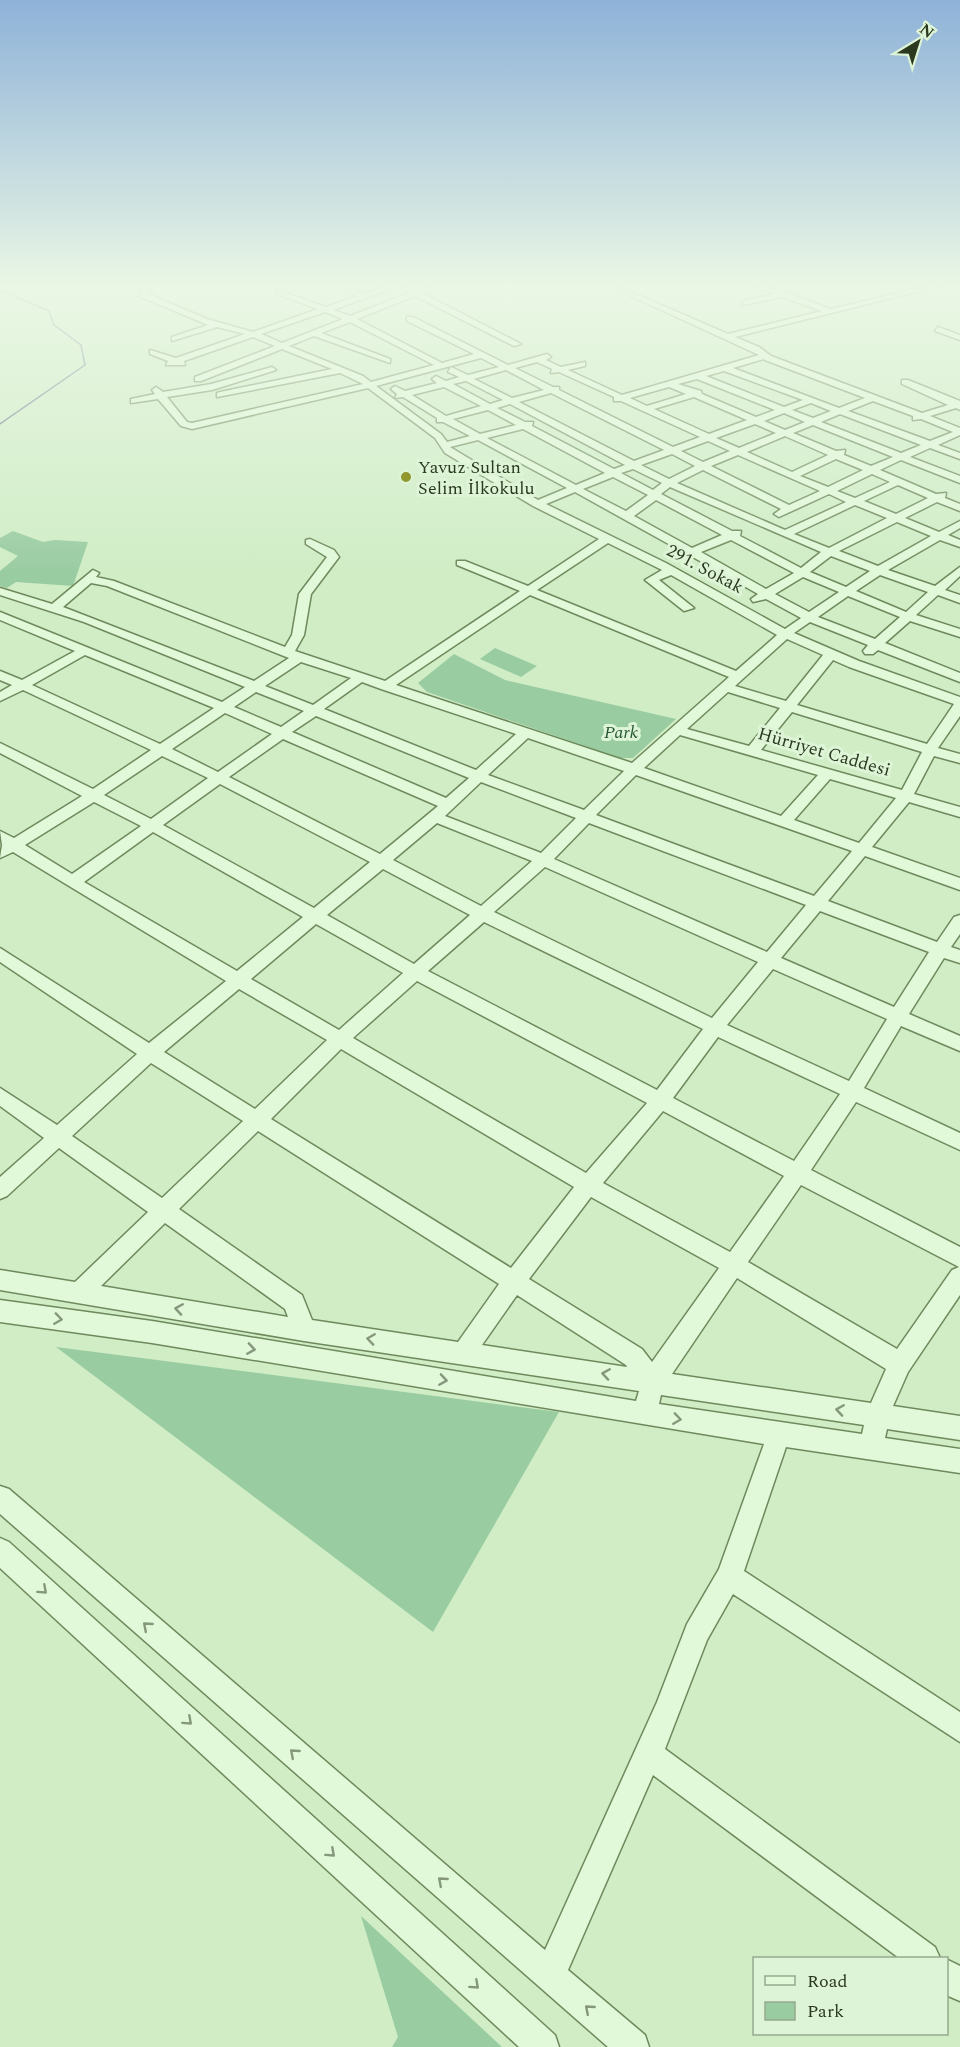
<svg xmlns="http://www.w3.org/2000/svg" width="960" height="2047" viewBox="0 0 960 2047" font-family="Spectral,serif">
<rect width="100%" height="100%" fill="#d0edc6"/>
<g fill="#9acca2">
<polygon points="13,531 43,542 55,540 88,542 73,586 16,582 7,588 0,586 0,571 18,556 0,547 0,538"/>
<polygon points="495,648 537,666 521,677 480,659"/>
<polygon points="454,654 505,680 676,719 633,758 620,758 427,692 418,683"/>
<polygon points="56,1347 559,1412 433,1632"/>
<polygon points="361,1916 502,2047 392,2047 398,2037"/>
</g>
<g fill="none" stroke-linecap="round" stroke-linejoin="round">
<polyline stroke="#6e7490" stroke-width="1.5" points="0,290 49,311 54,325 81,345 85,365 0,424"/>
<g stroke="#6e895c" stroke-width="3">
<g id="minor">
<path d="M 143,285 L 150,285 L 146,293 L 207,319 L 253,332 L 318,309 L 277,294 L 277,290 L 326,307 L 357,296 L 336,285 L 344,285 L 364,294 L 391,285 L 401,285 L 333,310 L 350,316 L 409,293 L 404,287 L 416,291 L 429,286 L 432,290 L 422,293 L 521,344 L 514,346 L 415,296 L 357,319 L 442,363 L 474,354 L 407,321 L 407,317 L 413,317 L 508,365 L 547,354 L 551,357 L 546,360 L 561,367 L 585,362 L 585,366 L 568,370 L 622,395 L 759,355 L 607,285 L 615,285 L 728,334 L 822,311 L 782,297 L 743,305 L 743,301 L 774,294 L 754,285 L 763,285 L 831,309 L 933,285 L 944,285 L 735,337 L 759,347 L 771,356 L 922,413 L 948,405 L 902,384 L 902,380 L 908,380 L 960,401 L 960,410 L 956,408 L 930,416 L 960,428 L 960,435 L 938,445 L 960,453 L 960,459 L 930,448 L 910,457 L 960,476 L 960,483 L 901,460 L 880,470 L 936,494 L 946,493 L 945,498 L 960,504 L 960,511 L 937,502 L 905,518 L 939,532 L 960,521 L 960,528 L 948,535 L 960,540 L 960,547 L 940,540 L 888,570 L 935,586 L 960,567 L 960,576 L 945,590 L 960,595 L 960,603 L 938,595 L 916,615 L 960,629 L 960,637 L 910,621 L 885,643 L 960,673 L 960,682 L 878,650 L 873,654 L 865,654 L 863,651 L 868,645 L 810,622 L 794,633 L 859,661 L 960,697 L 960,716 L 938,748 L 960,754 L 960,763 L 934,756 L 914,794 L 960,807 L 960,817 L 909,802 L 872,847 L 960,878 L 960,890 L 865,856 L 828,901 L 937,942 L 954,917 L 960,915 L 960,934 L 951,947 L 960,950 L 960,963 L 944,958 L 909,1014 L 960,1036 L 960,1051 L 901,1026 L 864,1088 L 960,1133 L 960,1150 L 856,1102 L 811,1170 L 960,1247 L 960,1295 L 908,1372 L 893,1406 L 960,1416 L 960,1440 L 887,1429 L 885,1438 L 960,1449 L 960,1473 L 786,1447 L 744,1571 L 960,1712 L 960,1742 L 733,1594 L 707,1640 L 665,1749 L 935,1947 L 940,1958 L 899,1958 L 653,1775 L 568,1970 L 645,2035 L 649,2047 L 608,2047 L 0,1514 L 0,1486 L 9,1489 L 545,1950 L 657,1702 L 687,1624 L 719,1569 L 764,1444 L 152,1343 L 0,1322 L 0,1300 L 152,1321 L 636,1401 L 639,1391 L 304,1341 L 0,1290 L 0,1270 L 75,1282 L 148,1212 L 59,1148 L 7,1196 L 0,1199 L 0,1177 L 44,1138 L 0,1106 L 0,1088 L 57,1125 L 137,1054 L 0,962 L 0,948 L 149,1043 L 226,981 L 13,852 L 0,858 L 2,845 L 0,831 L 14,838 L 82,796 L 0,753 L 0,743 L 93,789 L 151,750 L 23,690 L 0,701 L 0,692 L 12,685 L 0,680 L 0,671 L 22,680 L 75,651 L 0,620 L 0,612 L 222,702 L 245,687 L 84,622 L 0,595 L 0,588 L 52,604 L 93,570 L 99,573 L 96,577 L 114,581 L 285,647 L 292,635 L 299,594 L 327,557 L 306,544 L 306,540 L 310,539 L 334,550 L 339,557 L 311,594 L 304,635 L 295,651 L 385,681 L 520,591 L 457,565 L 457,561 L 465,561 L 528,586 L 599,539 L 533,506 L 445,453 L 435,438 L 368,388 L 192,429 L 181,426 L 158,399 L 131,403 L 131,399 L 155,394 L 152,390 L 156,387 L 163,392 L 211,384 L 272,367 L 276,370 L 212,390 L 167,397 L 187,422 L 192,423 L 363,384 L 340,373 L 217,397 L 217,393 L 220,392 L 332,369 L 282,349 L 201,381 L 195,381 L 195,377 L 275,346 L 253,337 L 184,361 L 185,365 L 166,365 L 168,361 L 150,354 L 150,350 L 176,358 L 245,334 L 217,327 L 172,341 L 172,337 L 208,325 L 139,296 ZM 325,312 L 343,319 L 282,343 L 261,334 ZM 350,322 L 434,365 L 371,382 L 363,376 L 289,346 L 314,336 L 390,363 L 390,359 L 321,333 ZM 481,358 L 499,367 L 468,375 L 451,367 L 448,372 L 459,377 L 446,381 L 436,376 L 432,379 L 437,383 L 405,391 L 395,386 L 391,389 L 397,394 L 395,398 L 403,397 L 437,418 L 437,422 L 443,422 L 470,436 L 447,442 L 441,434 L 376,386 ZM 764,359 L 765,360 L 865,398 L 839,408 L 733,368 ZM 537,362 L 552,369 L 551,373 L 559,372 L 614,397 L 614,401 L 621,401 L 700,437 L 673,447 L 559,390 L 559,387 L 553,387 L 515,368 ZM 506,370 L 544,390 L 512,398 L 474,379 ZM 724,371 L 803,400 L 784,407 L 706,376 ZM 697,379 L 775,410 L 756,417 L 702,394 L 701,391 L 678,384 ZM 466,381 L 503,400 L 490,404 L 453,384 ZM 444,387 L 481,406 L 446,416 L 412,395 ZM 669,387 L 686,394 L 647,406 L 630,398 ZM 551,393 L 664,450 L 634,461 L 519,402 ZM 694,397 L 747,420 L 709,434 L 654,409 ZM 873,401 L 913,416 L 913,420 L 921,419 L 953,432 L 930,441 L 848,411 ZM 811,403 L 831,411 L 813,418 L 792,410 ZM 510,404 L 625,465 L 614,469 L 532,426 L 533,422 L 525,422 L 497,408 ZM 488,410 L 516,425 L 480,434 L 453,419 ZM 784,413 L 805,422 L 785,430 L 764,421 ZM 840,414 L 921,445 L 901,453 L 821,422 ZM 755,424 L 776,433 L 739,448 L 716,438 ZM 813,425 L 893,457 L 871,466 L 844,455 L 845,450 L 836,451 L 793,433 ZM 523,429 L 605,473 L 576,485 L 487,438 ZM 785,436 L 828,455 L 792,472 L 747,452 ZM 478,440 L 567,488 L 538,500 L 450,447 ZM 708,441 L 730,451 L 703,462 L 681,451 ZM 672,454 L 695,466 L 669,479 L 641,465 ZM 738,455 L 820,491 L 789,505 L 711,466 ZM 836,459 L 863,470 L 828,487 L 800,476 ZM 633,469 L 662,483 L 653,490 L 621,473 ZM 703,470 L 781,509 L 774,514 L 779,517 L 829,494 L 846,502 L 785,530 L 677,483 ZM 872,474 L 890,482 L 855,498 L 837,491 ZM 613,477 L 648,495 L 626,511 L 583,489 ZM 898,485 L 928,498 L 896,514 L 864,501 ZM 670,487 L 821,552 L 801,568 L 740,536 L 741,531 L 732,531 L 661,494 ZM 575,492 L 683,552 L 679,555 L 681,557 L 691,556 L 758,594 L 751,599 L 753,602 L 766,599 L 801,618 L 785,629 L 666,563 L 546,504 ZM 656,500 L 722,535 L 692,548 L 634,516 ZM 855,505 L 887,518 L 829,548 L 794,534 ZM 897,522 L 931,536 L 878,566 L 839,551 ZM 731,540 L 794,573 L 766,589 L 701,552 ZM 608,543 L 662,570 L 645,580 L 684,611 L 694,608 L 659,580 L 671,575 L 777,635 L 736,671 L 537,590 ZM 831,556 L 870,571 L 846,587 L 810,572 ZM 880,575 L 928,592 L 906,612 L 856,591 ZM 803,577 L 839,592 L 809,612 L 775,594 ZM 91,583 L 107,586 L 289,658 L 254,681 L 63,607 ZM 530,595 L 729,677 L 632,763 L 396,685 ZM 848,596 L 900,617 L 875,639 L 818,617 ZM 787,639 L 823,655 L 786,701 L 735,686 ZM 85,655 L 214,708 L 160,744 L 32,685 ZM 833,660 L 849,667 L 954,704 L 927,744 L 797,705 ZM 301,662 L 351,678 L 313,705 L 265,686 ZM 362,682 L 381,689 L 516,734 L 476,770 L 324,709 ZM 256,692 L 304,711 L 281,727 L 234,707 ZM 728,692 L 780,708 L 749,746 L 687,729 ZM 792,712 L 922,752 L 902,790 L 761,750 ZM 225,713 L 272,734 L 218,772 L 172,749 ZM 316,716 L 469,778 L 446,798 L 292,732 ZM 680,735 L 818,775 L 781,816 L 644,768 ZM 528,738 L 624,771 L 584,810 L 488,775 ZM 283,739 L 438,806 L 380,854 L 229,777 ZM 162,756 L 208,778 L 151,819 L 104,795 ZM 636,775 L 852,851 L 814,896 L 596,815 ZM 830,779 L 896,798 L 859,843 L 794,820 ZM 481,782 L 576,818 L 541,853 L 445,816 ZM 220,784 L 370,862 L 314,908 L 163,825 ZM 94,802 L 141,826 L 72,874 L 25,845 ZM 437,823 L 532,861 L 481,906 L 393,860 ZM 589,823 L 806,905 L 767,952 L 554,859 ZM 153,832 L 303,917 L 237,971 L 84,882 ZM 545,867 L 758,962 L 712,1018 L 494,912 ZM 383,869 L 470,915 L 414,964 L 327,915 ZM 820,911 L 929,952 L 894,1007 L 781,958 ZM 484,922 L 703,1029 L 657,1090 L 428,971 ZM 316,924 L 403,973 L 339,1030 L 251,979 ZM 773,969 L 887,1019 L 849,1081 L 727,1025 ZM 417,981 L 647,1103 L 586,1173 L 353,1038 ZM 239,989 L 327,1040 L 255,1109 L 164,1052 ZM 718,1037 L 840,1094 L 794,1161 L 673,1098 ZM 341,1049 L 574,1187 L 511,1268 L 271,1119 ZM 151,1063 L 243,1121 L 162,1198 L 72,1136 ZM 663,1111 L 784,1176 L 730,1252 L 603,1183 ZM 258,1131 L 499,1284 L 458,1342 L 312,1320 L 302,1295 L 179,1209 ZM 801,1185 L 959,1267 L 952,1270 L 897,1349 L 748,1262 ZM 591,1197 L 719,1268 L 652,1362 L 642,1349 L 529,1279 ZM 165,1223 L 285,1309 L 288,1317 L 101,1286 ZM 737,1278 L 886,1369 L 871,1403 L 672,1374 ZM 517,1295 L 626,1365 L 627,1367 L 482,1345 ZM 661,1395 L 864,1425 L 862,1434 L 659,1404 Z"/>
<polygon points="938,327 960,335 960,340 935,331"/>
<polygon points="0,1538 9,1542 555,2035 559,2047 519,2047 0,1568"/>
<polygon points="946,1959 960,1966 960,2001 946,1995"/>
</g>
</g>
<use href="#minor" fill="#e1f8d9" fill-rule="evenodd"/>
</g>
<defs><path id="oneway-chevron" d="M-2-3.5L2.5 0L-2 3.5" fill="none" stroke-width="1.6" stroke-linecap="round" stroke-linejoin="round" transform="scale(1.5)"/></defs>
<g stroke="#86987c">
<use href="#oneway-chevron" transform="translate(179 1309) rotate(-171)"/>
<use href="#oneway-chevron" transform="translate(58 1319) rotate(8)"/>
<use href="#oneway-chevron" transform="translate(371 1339) rotate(-172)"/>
<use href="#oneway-chevron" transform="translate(251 1349) rotate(9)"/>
<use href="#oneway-chevron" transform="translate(606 1374) rotate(-171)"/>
<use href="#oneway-chevron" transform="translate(443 1380) rotate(9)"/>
<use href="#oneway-chevron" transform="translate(840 1410) rotate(-171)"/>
<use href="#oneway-chevron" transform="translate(677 1419) rotate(8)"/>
<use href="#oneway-chevron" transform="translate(43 1590) rotate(42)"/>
<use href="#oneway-chevron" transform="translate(147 1626) rotate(-139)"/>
<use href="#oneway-chevron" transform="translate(188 1721) rotate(42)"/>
<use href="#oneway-chevron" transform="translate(294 1753) rotate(-139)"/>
<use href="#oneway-chevron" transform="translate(331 1853) rotate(42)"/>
<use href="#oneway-chevron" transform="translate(442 1881) rotate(-139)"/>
<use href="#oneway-chevron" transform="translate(475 1985) rotate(42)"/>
<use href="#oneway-chevron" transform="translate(589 2009) rotate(-139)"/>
</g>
<linearGradient id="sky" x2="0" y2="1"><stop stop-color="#8eb2d8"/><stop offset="0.5" stop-color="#eaf7e5"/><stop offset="1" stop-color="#eaf7e5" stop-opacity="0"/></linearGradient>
<rect width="960" height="571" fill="url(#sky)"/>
<circle fill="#91962d" stroke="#ddf5d6" stroke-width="2" cx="406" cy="477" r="6"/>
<g text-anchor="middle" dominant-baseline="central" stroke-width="6" stroke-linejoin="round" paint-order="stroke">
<g font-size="18" fill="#2b391f" stroke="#ddf5d6" text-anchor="start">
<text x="418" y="467">Yavuz Sultan<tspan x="418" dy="21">Selim İlkokulu</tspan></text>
</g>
<g font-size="18" fill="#2b391f" stroke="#ddf5d6">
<text transform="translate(705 569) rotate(28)">291. Sokak</text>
<text transform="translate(824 752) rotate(16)">Hürriyet Caddesi</text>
</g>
<g font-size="18" font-style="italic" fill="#275535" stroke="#ddf5d6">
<text x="621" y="732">Park</text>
</g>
</g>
<rect x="753" y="1957" width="195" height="78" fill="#ddf5d6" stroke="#96aa8d" stroke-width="1.5"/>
<rect x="765" y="1976" width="30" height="9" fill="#e1f8d9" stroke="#96aa8d" stroke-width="1.5"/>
<text x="807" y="1987" font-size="18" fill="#2b391f">Road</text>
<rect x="765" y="2002" width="30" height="18" fill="#9acca2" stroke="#96aa8d" stroke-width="1.5"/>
<text x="807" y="2017" font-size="18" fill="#2b391f">Park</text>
<g transform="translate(918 42) rotate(38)" stroke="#ddf5d6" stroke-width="4.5" paint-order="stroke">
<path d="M0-4.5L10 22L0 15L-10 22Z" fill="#2b391f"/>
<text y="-9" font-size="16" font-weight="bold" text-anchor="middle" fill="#2b391f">N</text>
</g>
</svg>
